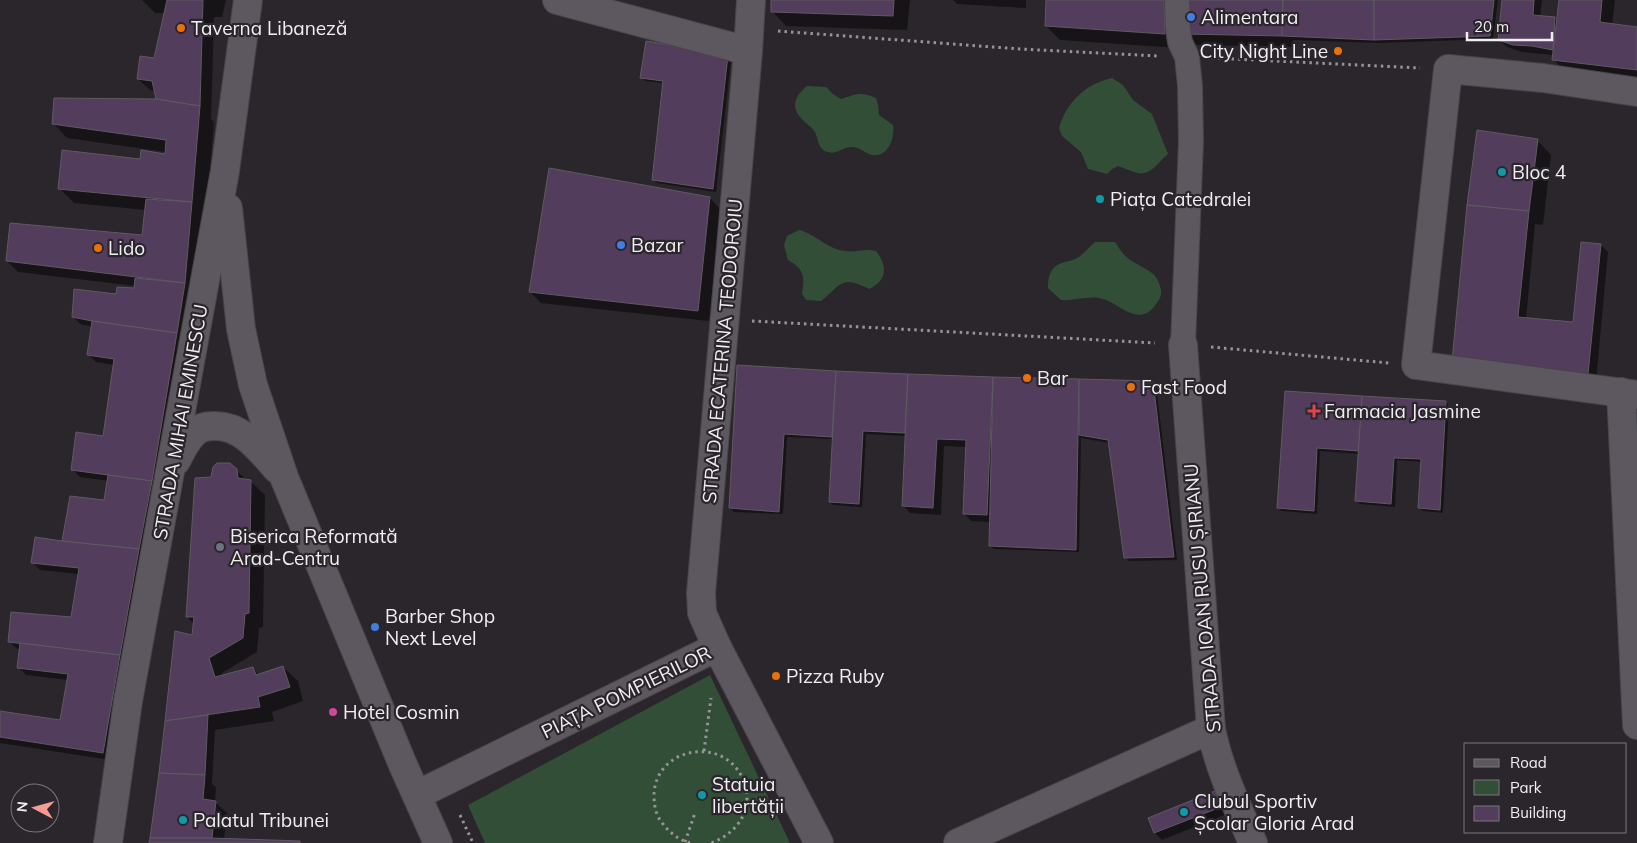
<svg xmlns="http://www.w3.org/2000/svg" width="1637" height="843" viewBox="0 0 1637 843" font-family="Mulish,sans-serif">
<rect width="100%" height="100%" fill="#2a262c"/>
<g fill="#324e37">
<path d="M 1112,78 L 1123,85 L 1133,100 L 1152,114 L 1168,154 C 1157,163 1150,178 1134,172 C 1128,170 1124,168 1118,166 L 1112,169 L 1107,174 L 1088,169 L 1081,152 L 1062,136 L 1059,128 C 1067,101 1086,84 1112,78 Z"/>
<path d="M 807,86 L 826,87 L 833,94 L 841,99 C 856,94 861,91 876,98 L 878,105 L 879,115 L 893,125 C 895,138 888,158 872,155 C 864,153 859,146 850,147 C 841,148 836,156 825,151 C 818,148 818,138 815,132 C 811,126 805,123 801,118 C 790,106 796,95 807,86 Z"/>
<path d="M 799,230 C 816,234 827,249 845,251 C 856,253 863,248 876,251 C 888,266 887,281 869,289 C 841,274 841,285 821,301 L 806,300 L 802,294 C 805,276 804,269 788,260 L 784,245 L 787,236 Z"/>
<path d="M 1095,242 L 1115,242 C 1119,248 1123,255 1129,259 C 1137,265 1149,269 1155,276 C 1158,280 1162,289 1161,294 C 1161,298 1156,304 1154,307 C 1136,328 1117,300 1099,298 C 1086,296 1074,301 1061,300 L 1048,288 C 1048,277 1050,267 1062,263 C 1068,261 1072,261 1077,258 C 1084,254 1089,247 1095,242 Z"/>
<polygon points="710,675 790,843 485,843 468,805"/>
</g>
<g fill="#0007">
<polygon points="142,0 226,0 222,17 214,17 211,119 214,122 206,216 110,760 0,743 0,713 61,721 68,680 26,675 18,667 20,649 17,649 9,641 72,618 79,574 40,570 33,563 63,543 105,502 109,481 80,477 72,469 104,438 114,365 96,362 89,355 93,327 80,324 73,316 117,295 135,290 136,286 18,272 7,261 143,237 146,210 74,203 59,188 141,161 166,155 166,152 67,138 53,123 157,100 155,91 150,90 138,79 155,60 165,13 155,13"/>
<polygon points="773,0 910,0 907,30 786,26 772,11"/>
<polygon points="953,0 1026,0 1026,8 957,4"/>
<polygon points="1047,0 1178,0 1179,48 1060,40 1046,26"/>
<polygon points="1358,0 1498,0 1493,39 1378,43 1293,40 1292,47 1196,45 1185,34"/>
<polygon points="1503,0 1542,0 1540,17 1554,18 1558,22 1561,0 1615,0 1612,25 1637,28 1637,79 1565,71 1554,60 1554,55 1522,52 1507,47 1499,40"/>
<polygon points="647,42 731,60 716,192 657,183 653,180 664,83 645,81 642,77"/>
<polygon points="1537,140 1551,155 1543,225 1535,224 1526,319 1574,324 1601,245 1608,252 1596,381 1461,368"/>
<polygon points="710,198 721,210 709,321 541,303 530,292"/>
<polygon points="738,367 992,378 994,380 994,378 1152,383 1156,386 1177,560 1129,561 1125,557 1110,443 1081,438 1079,552 994,549 990,546 991,522 971,521 964,513 967,447 944,446 941,515 910,513 903,505 906,436 866,434 862,507 833,505 830,502 833,439 787,437 783,514 734,512 730,508"/>
<polygon points="1286,392 1446,402 1449,406 1443,513 1423,511 1420,508 1422,462 1397,460 1395,507 1360,504 1357,501 1360,454 1320,451 1317,514 1282,511 1278,508"/>
<polygon points="230,464 246,480 250,481 265,495 263,627 259,628 257,652 222,673 223,676 253,668 259,675 283,667 298,681 303,701 272,712 274,721 215,730 212,784 216,787 215,802 227,813 224,840 300,843 151,843 176,632 193,637 194,624 187,617 212,479"/>
<polygon points="1214,793 1222,800 1227,814 1162,840 1155,833"/>
</g>
<g fill="#533d5c" stroke="#5f5a61">
<polygon points="167,0 203,0 200,106 156,99 152,81 137,79 140,56 154,58"/>
<polygon points="771,0 894,0 893,16 771,12"/>
<polygon points="1046,0 1164,0 1165,34 1045,26"/>
<polygon points="1184,0 1283,0 1282,36 1184,34"/>
<polygon points="1283,0 1374,0 1374,40 1282,36"/>
<polygon points="1374,0 1494,0 1490,36 1374,40"/>
<polygon points="1502,0 1534,0 1533,15 1555,17 1553,50 1532,46 1513,45 1498,40"/>
<polygon points="1559,0 1602,0 1600,22 1637,27 1637,70 1552,60"/>
<polygon points="646,41 728,55 713,189 652,180 663,81 640,78"/>
<polygon points="54,98 156,99 200,106 192,202 58,189 62,150 140,159 141,150 165,154 166,140 52,124"/>
<polygon points="1477,130 1538,139 1529,211 1467,205"/>
<polygon points="549,168 710,197 698,311 529,292"/>
<polygon points="146,199 192,202 185,283 6,261 10,223 142,235"/>
<polygon points="1467,205 1529,211 1518,317 1573,322 1581,242 1601,244 1588,374 1452,361"/>
<polygon points="135,278 185,283 177,333 92,321 72,317 74,289 116,294 117,287 134,288"/>
<polygon points="92,321 177,333 152,481 71,470 76,432 103,436 114,359 87,355"/>
<polygon points="737,365 836,371 832,437 784,434 779,512 729,508"/>
<polygon points="836,371 908,374 905,433 863,431 859,504 829,502"/>
<polygon points="908,374 993,377 987,515 963,514 966,440 937,439 933,508 902,506"/>
<polygon points="993,377 1079,379 1076,550 989,546"/>
<polygon points="1079,379 1153,381 1174,557 1124,558 1108,440 1079,435"/>
<polygon points="1285,391 1362,396 1359,451 1317,448 1314,511 1277,508"/>
<polygon points="1362,396 1446,401 1440,510 1418,508 1421,459 1394,458 1391,504 1355,501"/>
<polygon points="217,463 230,463 237,469 238,478 251,480 249,613 245,614 243,638 209,658 215,677 253,667 256,675 283,666 290,687 258,697 260,707 165,721 175,631 192,635 194,617 186,617 195,478 211,477 213,467"/>
<polygon points="108,475 152,481 139,549 62,541 70,496 104,500"/>
<polygon points="35,537 62,541 139,549 120,655 8,642 11,612 71,617 79,568 31,563"/>
<polygon points="20,643 120,655 103,753 0,737 0,711 60,720 68,674 17,668"/>
<polygon points="208,715 205,775 159,773 165,721"/>
<polygon points="159,773 205,775 203,799 216,801 212,838 150,838"/>
<polygon points="1215,791 1221,807 1154,833 1148,818"/>
<polygon points="150,838 212,838 300,841 300,843 149,843"/>
</g>
<g fill="none" stroke-linecap="round" stroke-linejoin="round">
<g stroke="#48454a" stroke-width="26">
<polyline id="pedestrian" points="1177,0 1178,29 1180,42 1187,57 1190,86 1191,141 1183,345"/>
</g>
<g stroke="#48454a" stroke-width="30">
<g id="minor">
<polyline points="557,0 748,51"/>
<polyline points="1637,92 1543,78 1448,69 1416,365 1637,395"/>
<path d="M 1183,345 L 1211,729 C 1219,769 1237,806 1253,843"/>
<polyline points="1621,392 1637,725"/>
<polyline points="717,647 702,613 701,593 748,51 751,0"/>
<polyline points="417,795 717,647 819,843"/>
<polyline points="958,843 1211,729"/>
</g>
</g>
<g stroke="#48454a" stroke-width="30">
<g id="tertiary">
<polyline points="228,208 241,329 253,385 284,477 403,765 438,843"/>
<path d="M 176,461 C 181,452 185,442 193,434 C 198,428 206,426 214,426 C 242,425 260,450 277,469"/>
<polyline points="108,843 128,701 225,171 248,0"/>
</g>
</g>
<g stroke="#979499" stroke-width="3" stroke-dasharray="2.5 4" stroke-linecap="butt">
<polyline points="778,31 1020,49 1158,56"/>
<polyline points="1212,58 1420,68"/>
<polyline points="752,321 1155,343"/>
<polyline points="1211,347 1389,363"/>
<polyline points="704,751 711,698"/>
<polyline points="460,815 473,843"/>
<polyline points="685,842 695,813"/>
<path d="M 690,843 C 679,840 670,833 663,824 C 656,816 654,806 654,795 C 655,748 721,735 742,777 C 756,806 739,833 711,843"/>
</g>
<use href="#pedestrian" stroke="#5d585f" stroke-width="24"/>
<use href="#minor" stroke="#5d585f" stroke-width="28"/>
<use href="#tertiary" stroke="#5d585f" stroke-width="28"/>
</g>
<g fill="#3f7fe0" stroke="#2a262c" stroke-width="2">
<circle cx="1191" cy="17" r="5"/>
<circle cx="621" cy="245" r="5"/>
<circle cx="375" cy="627" r="5"/>
</g>
<g fill="#e8710a" stroke="#2a262c" stroke-width="2">
<circle cx="181" cy="28" r="5"/>
<circle cx="1338" cy="51" r="5"/>
<circle cx="98" cy="248" r="5"/>
<circle cx="1027" cy="378" r="5"/>
<circle cx="1131" cy="387" r="5"/>
<circle cx="776" cy="676" r="5"/>
</g>
<g fill="#0f9aa8" stroke="#2a262c" stroke-width="2">
<circle cx="1502" cy="172" r="5"/>
<circle cx="1100" cy="199" r="5"/>
<circle cx="702" cy="795" r="5"/>
<circle cx="1184" cy="812" r="5"/>
<circle cx="183" cy="820" r="5"/>
</g>
<path fill="#e0444e" stroke="#2a262c" stroke-width="2" d="M1311.5 403.5h5v5h5v5h-5v5h-5v-5h-5v-5h5z"/>
<circle fill="#6b7280" stroke="#2a262c" stroke-width="2" cx="220" cy="547" r="5"/>
<circle fill="#d1479c" stroke="#2a262c" stroke-width="2" cx="333" cy="712" r="5"/>
<g text-anchor="middle" dominant-baseline="central" stroke-width="4.5" stroke-linejoin="round" paint-order="stroke">
<g font-size="19" fill="#f1eef2" stroke="#2a262c" text-anchor="start">
<text x="1201" y="17">Alimentara</text>
<text x="191" y="28">Taverna Libaneză</text>
<text x="1328" y="51" text-anchor="end">City Night Line</text>
<text x="1512" y="172">Bloc 4</text>
<text x="1110" y="199">Piața Catedralei</text>
<text x="631" y="245">Bazar</text>
<text x="108" y="248">Lido</text>
<text x="1037" y="378">Bar</text>
<text x="1141" y="387">Fast Food</text>
<text x="1324" y="411">Farmacia Jasmine</text>
<text x="230" y="536">Biserica Reformată<tspan x="230" dy="22">Arad-Centru</tspan></text>
<text x="385" y="616">Barber Shop<tspan x="385" dy="22">Next Level</tspan></text>
<text x="786" y="676">Pizza Ruby</text>
<text x="343" y="712">Hotel Cosmin</text>
<text x="712" y="784">Statuia<tspan x="712" dy="22">libertății</tspan></text>
<text x="1194" y="801">Clubul Sportiv<tspan x="1194" dy="22">Școlar Gloria Arad</tspan></text>
<text x="193" y="820">Palatul Tribunei</text>
</g>
<g font-size="19" fill="#f1eef2" stroke="#2a262c">
<text transform="translate(722 351) rotate(-85)">STRADA ECATERINA TEODOROIU</text>
<text transform="translate(180 422) rotate(-80)">STRADA MIHAI EMINESCU</text>
<text transform="translate(1202 598) rotate(-95)">STRADA IOAN RUSU ȘIRIANU</text>
<text transform="translate(626 692) rotate(-26)">PIAȚA POMPIERILOR</text>
</g>
</g>
<rect x="1464" y="743" width="162" height="90" fill="#2a262c" stroke="#7a767b"/>
<rect x="1474" y="759" width="25" height="8" fill="#5d585f" stroke="#7a767b"/>
<text x="1510" y="768" font-size="15" fill="#f1eef2">Road</text>
<rect x="1474" y="780" width="25" height="15" fill="#324e37" stroke="#7a767b"/>
<text x="1510" y="793" font-size="15" fill="#f1eef2">Park</text>
<rect x="1474" y="806" width="25" height="15" fill="#533d5c" stroke="#7a767b"/>
<text x="1510" y="818" font-size="15" fill="#f1eef2">Building</text>
<g transform="translate(35 808) rotate(276)"><circle r="24" fill="#2a262c" stroke="#7a767b"/>
<path d="M0-4L9 19L0 12L-9 19Z" fill="#f59b96"/>
<text y="-8" font-size="14" font-weight="bold" text-anchor="middle" fill="#f1eef2">N</text>
</g>
<path d="M1467 32v8h85v-8" fill="none" stroke="#f1eef2" stroke-width="2.5"/>
<text x="1474" y="32" font-size="15" fill="#f1eef2" stroke="#2a262c" stroke-width="4" paint-order="stroke">20 m</text>
</svg>
